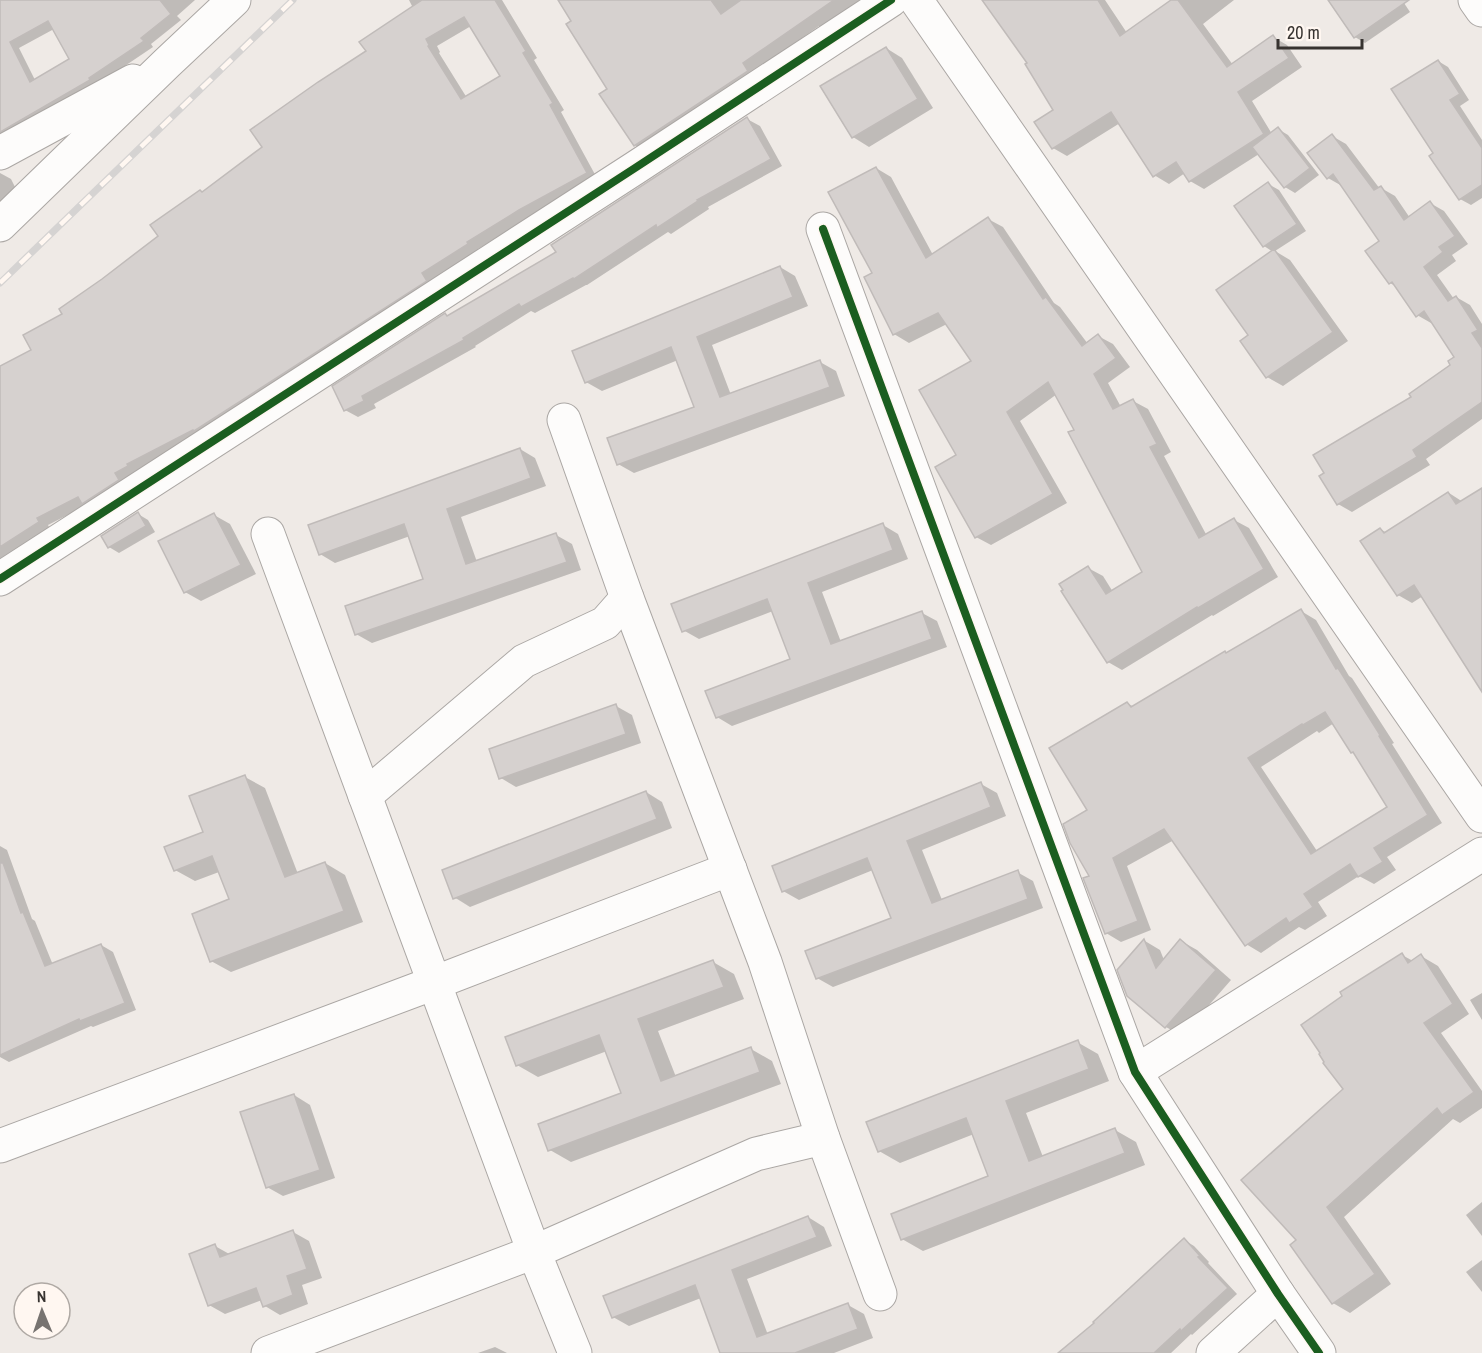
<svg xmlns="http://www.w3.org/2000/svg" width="1482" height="1353" viewBox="0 0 1482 1353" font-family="'Archivo Narrow',sans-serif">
<rect width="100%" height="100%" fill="#efeae6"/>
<g fill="#0003" fill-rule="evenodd">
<path d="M 0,0 L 195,0 L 177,16 L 181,20 L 151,44 L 153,47 L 98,84 L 0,143 ZM 54,29 L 71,60 L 35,80 L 19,48 Z"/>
<path d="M 409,0 L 502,0 L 537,58 L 534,60 L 564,110 L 561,112 L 598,180 L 531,216 L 478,249 L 479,251 L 87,505 L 48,525 L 50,529 L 0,562 L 0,368 L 33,351 L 64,315 L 160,236 L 203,193 L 264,148 L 368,52 L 413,8 ZM 471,26 L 502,76 L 467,98 L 439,53 L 440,52 L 437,46 Z"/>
<polygon points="559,0 859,0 862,4 827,31 819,26 755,71 647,153 635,145 609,90 573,21"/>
<polygon points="984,0 1105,0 1127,33 1173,0 1234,0 1203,24 1233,65 1273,37 1287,45 1302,67 1252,101 1272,134 1278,129 1288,135 1319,175 1295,193 1285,187 1259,154 1204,189 1190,181 1185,173 1169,184 1154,175 1120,123 1067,156 1053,148 1055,110 1029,63"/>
<polygon points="1329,0 1402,0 1410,12 1365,43 1355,37"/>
<polygon points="886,48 902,58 933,108 869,147 853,137"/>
<polygon points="1438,61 1448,67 1469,100 1460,106 1482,140 1482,198 1471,205 1460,199 1431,156 1435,154"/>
<polygon points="747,119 760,126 782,166 708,207 709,209 671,234 668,232 587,285 586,285 535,313 531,311 475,346 476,347 374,404 376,408 358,417 345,410 446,315 449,317 558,252"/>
<polygon points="1332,136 1346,144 1380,189 1381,188 1395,196 1410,218 1430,203 1444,211 1468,244 1452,255 1456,261 1437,275 1454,299 1456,297 1470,305 1482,324 1482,419 1426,459 1430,465 1352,512 1338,504 1452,366 1456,358 1433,322 1431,323 1417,315 1397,287 1390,283 1381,242 1342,186 1328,178"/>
<polygon points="876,168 891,177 933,255 988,219 1003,227 1054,303 1060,307 1088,344 1098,336 1113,344 1130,367 1108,383 1121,407 1133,401 1148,409 1171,452 1164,456 1207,536 1234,520 1249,528 1278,577 1213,616 1212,615 1122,670 1108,662 1088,568 1103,576 1113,592 1144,573 1076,430 1057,394 1020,421 1067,503 991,545 976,537 958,456 973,361 947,324 909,343 894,334 874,274"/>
<polygon points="0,173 11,179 19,195 0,214"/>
<polygon points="1268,184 1279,190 1306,231 1275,251 1290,260 1348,341 1283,386 1267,377 1250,336 1273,252 1264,246"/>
<polygon points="780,267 795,276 808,306 712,345 731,395 820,362 836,371 845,396 634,473 618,464 696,407 678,360 602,391 586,382"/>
<polygon points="520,449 535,458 546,486 461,517 477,562 556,535 572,544 581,570 372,643 356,634 425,580 410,536 335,563 320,554"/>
<polygon points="1482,489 1482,676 1423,596 1412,603 1398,595 1380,529 1387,533 1449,493 1463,502"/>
<polygon points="138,514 148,520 155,532 119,553 109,547"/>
<polygon points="214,515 230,524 256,574 201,601 185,592"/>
<polygon points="883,525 898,534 908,559 822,592 841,642 922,613 937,621 947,647 732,726 717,717 792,660 773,611 699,639 683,630"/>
<path d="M 1301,611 L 1316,620 L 1349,676 L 1352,678 L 1394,743 L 1392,744 L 1442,823 L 1387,857 L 1396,870 L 1374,884 L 1359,876 L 1318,902 L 1327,916 L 1305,930 L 1299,927 L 1261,953 L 1246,944 L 1174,840 L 1127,866 L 1151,930 L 1121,942 L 1106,933 L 1091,877 L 1089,811 L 1127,703 L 1134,707 ZM 1334,723 L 1352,752 L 1357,755 L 1389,807 L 1317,851 L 1261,767 L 1317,731 L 1319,733 Z"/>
<polygon points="616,706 632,715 641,743 516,787 501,778"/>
<polygon points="245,777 265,788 298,874 325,863 345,875 363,922 231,972 211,961 231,900 219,872 195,881 175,870 205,833"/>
<polygon points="981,784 997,793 1006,816 922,850 942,900 1017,872 1033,881 1043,908 833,987 817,978 893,919 873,870 799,900 783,891"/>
<polygon points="646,792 662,802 672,828 470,907 454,897"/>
<polygon points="0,846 7,850 32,919 35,921 53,965 101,945 113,952 136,1010 93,1027 91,1026 9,1062 0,1057"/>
<polygon points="1145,941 1160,950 1164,960 1181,941 1197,950 1231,980 1182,1036 1166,1027 1128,995 1119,970"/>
<polygon points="1402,955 1413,961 1421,956 1438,966 1469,1014 1441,1033 1482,1091 1482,1108 1460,1123 1453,1119 1344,1217 1391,1284 1350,1313 1333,1303 1299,1240 1345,1089"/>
<polygon points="713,962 734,974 744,999 658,1031 676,1077 751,1049 772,1061 781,1084 571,1162 550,1150 623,1094 607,1051 538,1077 517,1065"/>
<polygon points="1482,993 1482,1020 1470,1000"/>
<polygon points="1077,1042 1098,1054 1109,1081 1026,1113 1043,1157 1115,1130 1136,1142 1145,1165 923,1251 902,1239 990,1177 974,1134 900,1163 879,1151"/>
<polygon points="294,1095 310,1105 335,1178 283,1196 267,1187"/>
<polygon points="1482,1202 1482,1236 1466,1215"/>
<polygon points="808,1217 824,1227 832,1246 747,1279 768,1335 848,1305 864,1314 873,1338 834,1353 720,1353 722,1352 701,1298 629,1326 613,1317"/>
<polygon points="293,1232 309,1241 322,1278 302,1285 308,1304 280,1315 265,1306 262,1300 225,1314 209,1305 215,1246 231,1255"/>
<polygon points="1184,1240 1194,1246 1209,1262 1208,1263 1237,1294 1192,1335 1191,1334 1171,1353 1060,1353 1096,1323"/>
<polygon points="1482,1260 1482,1292 1466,1272"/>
<polygon points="495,1347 507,1353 478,1353"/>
</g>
<g fill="#d6d1cf" stroke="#c0bbb9" stroke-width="1.5" fill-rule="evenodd">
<path d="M 0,0 L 160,0 L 171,14 L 141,38 L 144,41 L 89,78 L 90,80 L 0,132 ZM 48,21 L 69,59 L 30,82 L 10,42 Z"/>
<path d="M 422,0 L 495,0 L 526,51 L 523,53 L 553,103 L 550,105 L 587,173 L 519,210 L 467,242 L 468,244 L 422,273 L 427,281 L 194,431 L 193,430 L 127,464 L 128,466 L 115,473 L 119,480 L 82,504 L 78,497 L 37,518 L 39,522 L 0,547 L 0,366 L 31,350 L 23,335 L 62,314 L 59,309 L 102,279 L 158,236 L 150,225 L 200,190 L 202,192 L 262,147 L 250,130 L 318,82 L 366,51 L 359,42 ZM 464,17 L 500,76 L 461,99 L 428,46 L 429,45 L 426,39 Z"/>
<polygon points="558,0 711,0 721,14 741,0 834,0 743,63 748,71 634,146 599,94 607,89 566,24 571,21"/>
<polygon points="982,0 1098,0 1120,36 1171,0 1178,0 1227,67 1273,35 1289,58 1238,92 1264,134 1189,182 1176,162 1153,177 1111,112 1052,149 1034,122 1053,110 1025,64 1027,63"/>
<polygon points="1328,0 1409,0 1354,38"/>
<polygon points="886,47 918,99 852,138 820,86"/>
<polygon points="1438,60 1460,94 1450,100 1482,148 1482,185 1459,200 1429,156 1433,153 1391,89"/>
<polygon points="747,117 771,159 697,200 698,201 657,228 656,225 574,279 573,278 521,307 519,304 463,338 464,340 362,396 364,401 344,411 332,386 445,313 447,316 556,252 551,245"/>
<polygon points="1278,127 1310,168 1284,188 1252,147"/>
<polygon points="1332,134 1374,190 1381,186 1404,220 1430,201 1455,236 1439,247 1443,252 1424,267 1448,301 1456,296 1478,330 1472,333 1482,348 1482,402 1413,450 1417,457 1337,505 1319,476 1324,473 1313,455 1411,397 1409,394 1450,365 1448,361 1454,357 1424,311 1416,317 1392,282 1389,284 1365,251 1379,241 1333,174 1327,179 1307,153"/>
<polygon points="876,167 926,258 988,217 1043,299 1046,297 1082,346 1098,334 1116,358 1094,374 1113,409 1133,399 1157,444 1150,447 1199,538 1234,518 1264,569 1198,608 1197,607 1107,663 1061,591 1063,590 1059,584 1088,566 1106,594 1142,572 1068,432 1074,430 1048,382 1007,412 1053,494 975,538 935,467 956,455 919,390 971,361 938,313 893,335 864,277 872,273 828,192"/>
<polygon points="1268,182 1297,224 1263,247 1234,206"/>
<polygon points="1274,249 1333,332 1266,378 1240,341 1248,335 1216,290"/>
<polygon points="780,266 793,297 697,337 720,397 820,360 830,387 617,465 607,438 694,407 671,347 585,383 572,351"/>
<polygon points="520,448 531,478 447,509 466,564 556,533 567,562 355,635 345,606 423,579 404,524 319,555 308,525"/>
<polygon points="1482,488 1482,692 1414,585 1397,596 1360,541 1380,528 1384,533 1448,492 1456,504"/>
<polygon points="138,512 146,526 108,548 101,536"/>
<polygon points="214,513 241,565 184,593 158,541"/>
<polygon points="883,523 893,550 808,583 831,644 922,611 932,639 716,718 705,691 790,659 767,599 682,632 671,604"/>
<path d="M 1301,609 L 1336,669 L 1338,668 L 1380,735 L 1379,736 L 1428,815 L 1374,848 L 1383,862 L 1358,877 L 1350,864 L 1304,894 L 1313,907 L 1289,923 L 1286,918 L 1245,946 L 1164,829 L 1113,858 L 1138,921 L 1105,934 L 1083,878 L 1089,876 L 1070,843 L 1063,824 L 1087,810 L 1049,748 L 1127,702 L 1131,707 L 1225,651 L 1226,653 ZM 1325,712 L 1351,753 L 1353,752 L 1387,807 L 1311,854 L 1248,758 L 1302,724 L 1303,725 Z"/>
<polygon points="616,704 626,734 499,779 489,749"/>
<polygon points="245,775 285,877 325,862 344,911 210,962 192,914 229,899 212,856 174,871 164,847 203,832 189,796"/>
<polygon points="981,782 991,807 907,841 932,903 1018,870 1028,899 816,979 805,951 891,918 867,858 782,892 772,866"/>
<polygon points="646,791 657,819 453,899 442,870"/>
<polygon points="0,863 3,863 21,913 23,912 45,966 101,944 125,1003 80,1021 79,1019 0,1055"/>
<polygon points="1144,939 1156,968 1180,939 1216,970 1165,1028 1127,996 1117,970"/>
<polygon points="1402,953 1408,963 1421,954 1453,1004 1424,1023 1474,1092 1442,1115 1437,1108 1327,1207 1375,1274 1332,1304 1290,1245 1296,1240 1241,1180 1343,1089 1323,1063 1324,1062 1319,1054 1320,1053 1301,1025 1342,996 1340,992"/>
<polygon points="713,960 724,987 638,1019 661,1081 751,1047 760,1072 548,1151 538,1124 621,1093 599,1035 516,1066 505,1037"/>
<polygon points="1078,1040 1089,1069 1006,1101 1029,1161 1115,1128 1125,1153 901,1240 891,1214 988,1176 966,1118 878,1152 866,1122"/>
<polygon points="294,1094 320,1170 266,1188 240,1112"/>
<polygon points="808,1216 817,1237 732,1270 757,1337 848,1303 858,1329 795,1353 720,1353 695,1285 612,1318 603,1296"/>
<polygon points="293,1230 307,1269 287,1276 293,1295 263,1307 256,1288 208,1306 189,1254 215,1244 220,1257"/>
<polygon points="1184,1238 1200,1256 1198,1257 1228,1288 1181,1331 1180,1329 1154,1353 1058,1353 1094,1323 1093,1322"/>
</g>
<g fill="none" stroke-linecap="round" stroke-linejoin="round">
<g stroke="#aba7a4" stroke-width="35">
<g id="street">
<polyline points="916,0 1482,816"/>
<polyline points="1475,0 1482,10"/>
<polyline points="0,153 133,81"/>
<polyline points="0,225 167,63 234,0"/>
<polyline points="823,229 1135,1072 1278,1294 1319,1353"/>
<polyline points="564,420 627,598 765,962 823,1138 880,1294"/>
<polyline points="268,534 534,1252 575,1353"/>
<polyline points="0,579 635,168 891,0"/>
<polyline points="365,796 524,661 605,623 627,598"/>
<polyline points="1135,1072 1482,854"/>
<polyline points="0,1146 434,983 730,869"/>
<polyline points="268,1353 534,1252 756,1154 823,1138"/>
<polyline points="1213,1353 1278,1294"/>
</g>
</g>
<use href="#street" stroke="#fdfcfb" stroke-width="33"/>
<g stroke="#d5d3d2" stroke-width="7">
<polyline id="rail" points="0,283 293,0"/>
</g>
<use href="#rail" stroke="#fff7f1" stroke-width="4.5" stroke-dasharray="14" stroke-linecap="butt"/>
<g stroke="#fff7f1" stroke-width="11">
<g id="cycleway">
<polyline points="823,229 1135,1072 1278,1294 1319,1353"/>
<polyline points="0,579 635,168 891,0"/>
</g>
</g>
<use href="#cycleway" stroke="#1b5e20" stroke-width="8"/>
</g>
<g transform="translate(42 1311) rotate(358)"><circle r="28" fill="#fff7f1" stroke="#afa9a4" stroke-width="1.5"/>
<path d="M0-4.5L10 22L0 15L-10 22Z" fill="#777370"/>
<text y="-9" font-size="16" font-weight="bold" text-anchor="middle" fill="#373330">N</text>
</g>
<path d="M1278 39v9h84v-9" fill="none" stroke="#373330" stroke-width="3"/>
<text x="1287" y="39" font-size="18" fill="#373330" stroke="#fff7f1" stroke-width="4.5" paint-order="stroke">20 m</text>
</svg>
